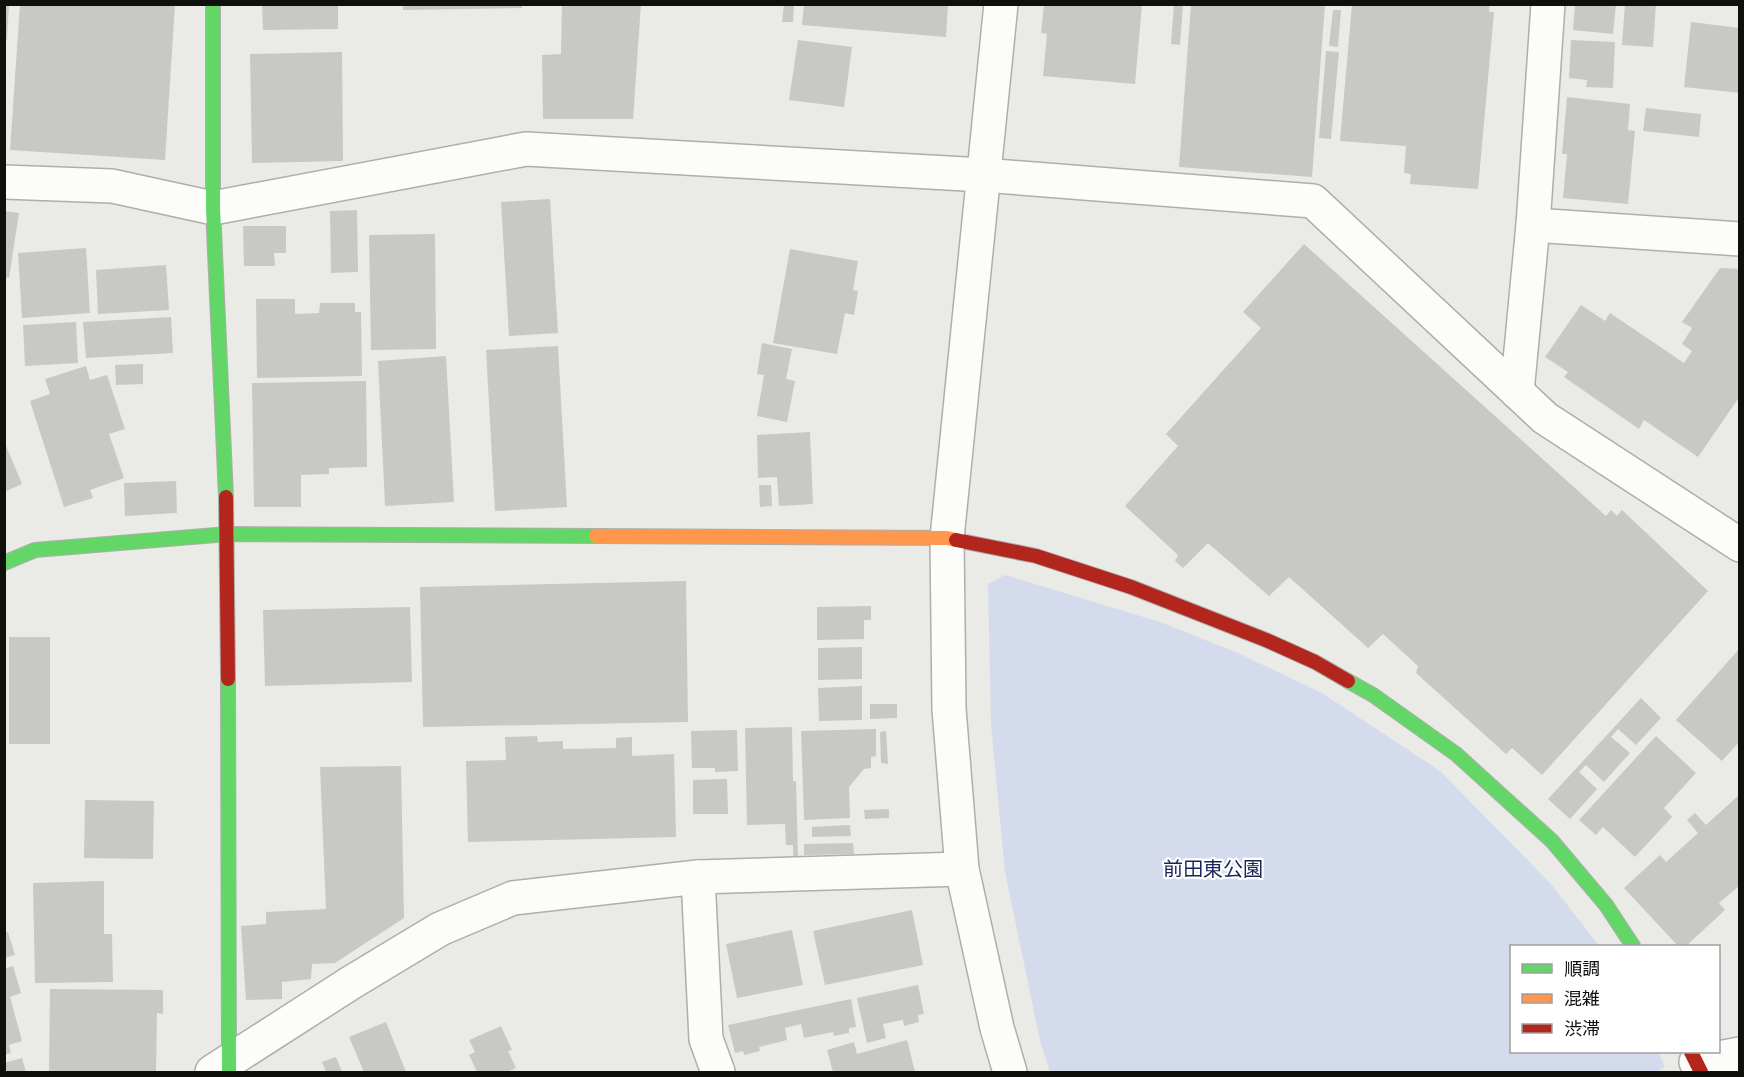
<svg xmlns="http://www.w3.org/2000/svg" width="1744" height="1077" viewBox="0 0 1744 1077" font-family="Barlow,'Noto Sans JP',sans-serif">
<rect width="100%" height="100%" fill="#eaeae6"/>
<polygon fill="#d4dbec" points="1005,575 1160,622 1240,654 1322,693 1440,771 1551,884 1599,946 1512,946 1512,1052 1658,1052 1665,1067 1656,1072 1050,1072 1040,1041 1005,872 991,725 988,584"/>
<g fill="#c8c8c5">
<polygon points="4,4 9,4 7,40 4,40"/>
<polygon points="20,4 175,4 165,160 10,150"/>
<polygon points="262,4 338,4 338,29 263,30"/>
<polygon points="403,4 522,4 522,8 403,10"/>
<polygon points="641,4 633,119 543,119 542,55 561,54 562,5"/>
<polygon points="784,4 794,4 793,22 782,22"/>
<polygon points="804,4 948,4 946,37 802,25"/>
<polygon points="1044,4 1142,4 1135,84 1043,76 1047,34 1041,33"/>
<polygon points="1174,4 1183,4 1180,45 1171,44"/>
<polygon points="1191,4 1325,4 1312,177 1179,167"/>
<polygon points="1352,4 1490,4 1489,12 1494,12 1478,189 1410,184 1411,174 1404,173 1406,146 1340,141"/>
<polygon points="1575,4 1616,4 1613,34 1573,30"/>
<polygon points="1625,4 1656,4 1653,47 1622,45"/>
<polygon points="1333,10 1341,10 1338,47 1329,46"/>
<polygon points="1691,22 1740,28 1740,93 1684,87"/>
<polygon points="798,40 852,47 844,107 789,100"/>
<polygon points="1571,40 1615,42 1613,88 1586,87 1587,80 1569,78"/>
<polygon points="1326,51 1339,52 1331,139 1319,138"/>
<polygon points="342,52 343,161 252,163 250,54"/>
<polygon points="1567,97 1630,104 1628,130 1635,131 1628,204 1563,198 1567,154 1562,154"/>
<polygon points="1646,108 1701,114 1699,137 1643,131"/>
<polygon points="550,199 558,333 509,336 501,202"/>
<polygon points="357,210 358,272 331,273 330,211"/>
<polygon points="4,211 19,213 9,278 4,277"/>
<polygon points="243,226 286,226 286,253 274,253 275,266 244,266"/>
<polygon points="435,234 436,349 371,350 369,235"/>
<polygon points="1304,244 1606,516 1611,510 1617,516 1622,510 1708,591 1542,775 1512,748 1506,754 1416,673 1418,666 1383,634 1368,648 1289,577 1269,596 1208,543 1183,568 1175,561 1178,555 1125,506 1178,446 1166,434 1261,328 1243,312"/>
<polygon points="86,248 90,313 22,318 18,253"/>
<polygon points="790,249 858,261 853,290 858,291 854,315 845,313 837,354 773,343"/>
<polygon points="166,265 169,310 98,314 96,270"/>
<polygon points="1720,268 1740,269 1740,396 1698,457 1644,420 1639,429 1564,377 1568,372 1545,357 1581,305 1605,321 1610,313 1684,363 1692,351 1682,344 1692,328 1682,322"/>
<polygon points="256,299 295,299 295,314 319,313 320,303 355,303 355,312 361,312 362,376 257,378"/>
<polygon points="171,317 173,353 86,358 83,322"/>
<polygon points="76,322 78,363 25,366 23,325"/>
<polygon points="762,343 792,349 786,379 795,381 787,422 757,416 764,375 757,374"/>
<polygon points="558,346 567,507 495,511 486,350"/>
<polygon points="446,356 454,502 385,506 378,361"/>
<polygon points="143,364 143,384 116,385 115,365"/>
<polygon points="86,366 90,380 107,375 125,429 109,434 124,478 90,490 93,498 64,507 30,401 50,394 45,379"/>
<polygon points="366,381 367,467 329,468 329,474 301,475 301,507 254,507 252,383"/>
<polygon points="810,432 813,504 779,506 777,477 758,478 757,435"/>
<polygon points="4,441 22,484 4,492"/>
<polygon points="176,481 177,513 125,516 124,483"/>
<polygon points="759,485 771,485 772,506 760,507"/>
<polygon points="686,581 688,722 423,727 420,587"/>
<polygon points="871,606 871,620 864,620 864,639 817,640 817,607"/>
<polygon points="410,607 412,682 265,686 263,610"/>
<rect x="9" y="637" width="41" height="107"/>
<polygon points="862,647 862,679 818,680 818,648"/>
<polygon points="1740,648 1740,741 1722,761 1676,720"/>
<polygon points="862,686 862,720 819,721 818,688"/>
<polygon points="1641,698 1661,718 1636,745 1618,729 1611,737 1630,753 1604,782 1586,765 1579,772 1597,789 1570,819 1548,799"/>
<polygon points="870,704 897,704 897,718 870,719"/>
<polygon points="792,727 793,781 796,781 798,856 793,856 793,845 786,845 785,824 747,825 745,728"/>
<polygon points="876,729 876,756 871,757 871,768 864,769 849,787 850,818 804,820 801,731"/>
<polygon points="737,730 738,771 715,772 715,768 692,768 691,731"/>
<polygon points="886,731 888,764 881,763 880,732"/>
<polygon points="537,736 538,742 563,741 563,749 616,748 616,738 632,737 632,756 674,754 676,837 468,842 466,761 506,760 505,737"/>
<polygon points="1656,736 1696,773 1664,808 1672,817 1635,857 1603,827 1596,835 1579,820"/>
<polygon points="401,766 404,918 335,963 312,964 311,979 282,982 282,999 246,1000 241,926 266,924 266,912 326,909 320,767"/>
<polygon points="727,779 728,814 693,814 693,780"/>
<polygon points="1740,794 1740,885 1719,903 1725,910 1686,946 1682,944 1678,946 1624,888 1660,855 1666,862 1698,833 1687,820 1695,813 1706,825"/>
<polygon points="85,800 154,801 153,859 84,858"/>
<polygon points="889,809 889,818 865,819 864,810"/>
<polygon points="850,825 851,836 812,837 812,827"/>
<polygon points="853,843 854,854 804,855 804,844"/>
<polygon points="104,881 104,934 112,934 113,982 35,983 33,883"/>
<polygon points="912,910 923,965 825,985 813,931"/>
<polygon points="792,930 803,985 737,998 726,944"/>
<polygon points="8,932 15,955 4,958 4,933"/>
<polygon points="13,966 21,993 10,997 22,1041 9,1045 11,1053 4,1055 4,969"/>
<polygon points="918,985 924,1014 918,1015 919,1022 904,1026 903,1020 883,1024 886,1038 867,1043 857,998"/>
<polygon points="50,989 163,990 163,1014 157,1013 156,1072 49,1072"/>
<polygon points="851,999 856,1027 849,1028 849,1033 834,1036 833,1032 804,1038 801,1024 785,1028 787,1040 759,1047 760,1051 744,1055 743,1051 735,1053 728,1025"/>
<polygon points="386,1022 406,1072 364,1072 349,1037"/>
<polygon points="501,1026 512,1050 508,1051 516,1068 506,1072 477,1072 469,1055 475,1052 469,1040"/>
<polygon points="907,1040 915,1072 833,1072 827,1050 854,1042 857,1054"/>
<polygon points="336,1057 342,1072 326,1072 322,1062"/>
<polygon points="22,1058 26,1072 4,1072 4,1063"/>
</g>
<g fill="none" stroke-linecap="round" stroke-linejoin="round">
<g stroke="#aeaeaa" stroke-width="36">
<g id="street">
<polyline points="1001,4 947,538 949,709 962,869 997,1028 1010,1072"/>
<polyline points="4,182 112,186 213,208 526,149 983,175 1313,201 1545,418 1740,545"/>
<polyline points="1533,225 1740,239"/>
<polyline points="1517,392 1533,225 1548,4"/>
<polyline points="698,877 706,1039 718,1072"/>
<polyline points="1696,1062 1740,1054"/>
<polyline points="212,1072 352,982 440,929 513,898 698,877 962,869"/>
</g>
</g>
<g stroke="#aeaeaa" stroke-width="16">
<g id="fast">
<polyline points="213,4 213,208 226,497"/>
<polyline points="4,563 35,550 228,534 596,536"/>
<polyline points="228,679 229,1072"/>
<polyline points="1348,681 1373,695 1456,754 1552,841 1606,905 1633,946"/>
</g>
</g>
<g stroke="#aeaeaa" stroke-width="16">
<polyline id="slow" points="596,536 947,538 956,540"/>
</g>
<g stroke="#aeaeaa" stroke-width="16">
<g id="jam">
<polyline points="226,497 228,679"/>
<polyline points="956,540 1036,556 1131,587 1266,640 1315,662 1348,681"/>
<polyline points="1691,1052 1701,1072"/>
</g>
</g>
<use href="#street" stroke="#fcfcfb" stroke-width="33"/>
<use href="#fast" stroke="#63d668" stroke-width="14"/>
<use href="#slow" stroke="#ff974d" stroke-width="14"/>
<use href="#jam" stroke="#b3261e" stroke-width="14"/>
</g>
<g text-anchor="middle" dominant-baseline="central" stroke-width="4.5" stroke-linejoin="round" paint-order="stroke">
<g font-size="20" fill="#1a255a" stroke="#fff">
<text x="1213" y="868">前田東公園</text>
</g>
</g>
<rect width="1744" height="1077" fill="none" stroke="#0f0f0c" stroke-width="12"/>
<rect x="1510" y="945" width="210" height="108" fill="#ffffff" stroke="#9f9f9e" stroke-width="1.5"/>
<rect x="1522" y="964" width="30" height="9" fill="#63d668" stroke="#9f9f9e" stroke-width="1.5"/>
<text x="1564" y="975" font-size="18" fill="#0f0f0c">順調</text>
<rect x="1522" y="994" width="30" height="9" fill="#ff974d" stroke="#9f9f9e" stroke-width="1.5"/>
<text x="1564" y="1005" font-size="18" fill="#0f0f0c">混雑</text>
<rect x="1522" y="1024" width="30" height="9" fill="#b3261e" stroke="#9f9f9e" stroke-width="1.5"/>
<text x="1564" y="1035" font-size="18" fill="#0f0f0c">渋滞</text>
</svg>
